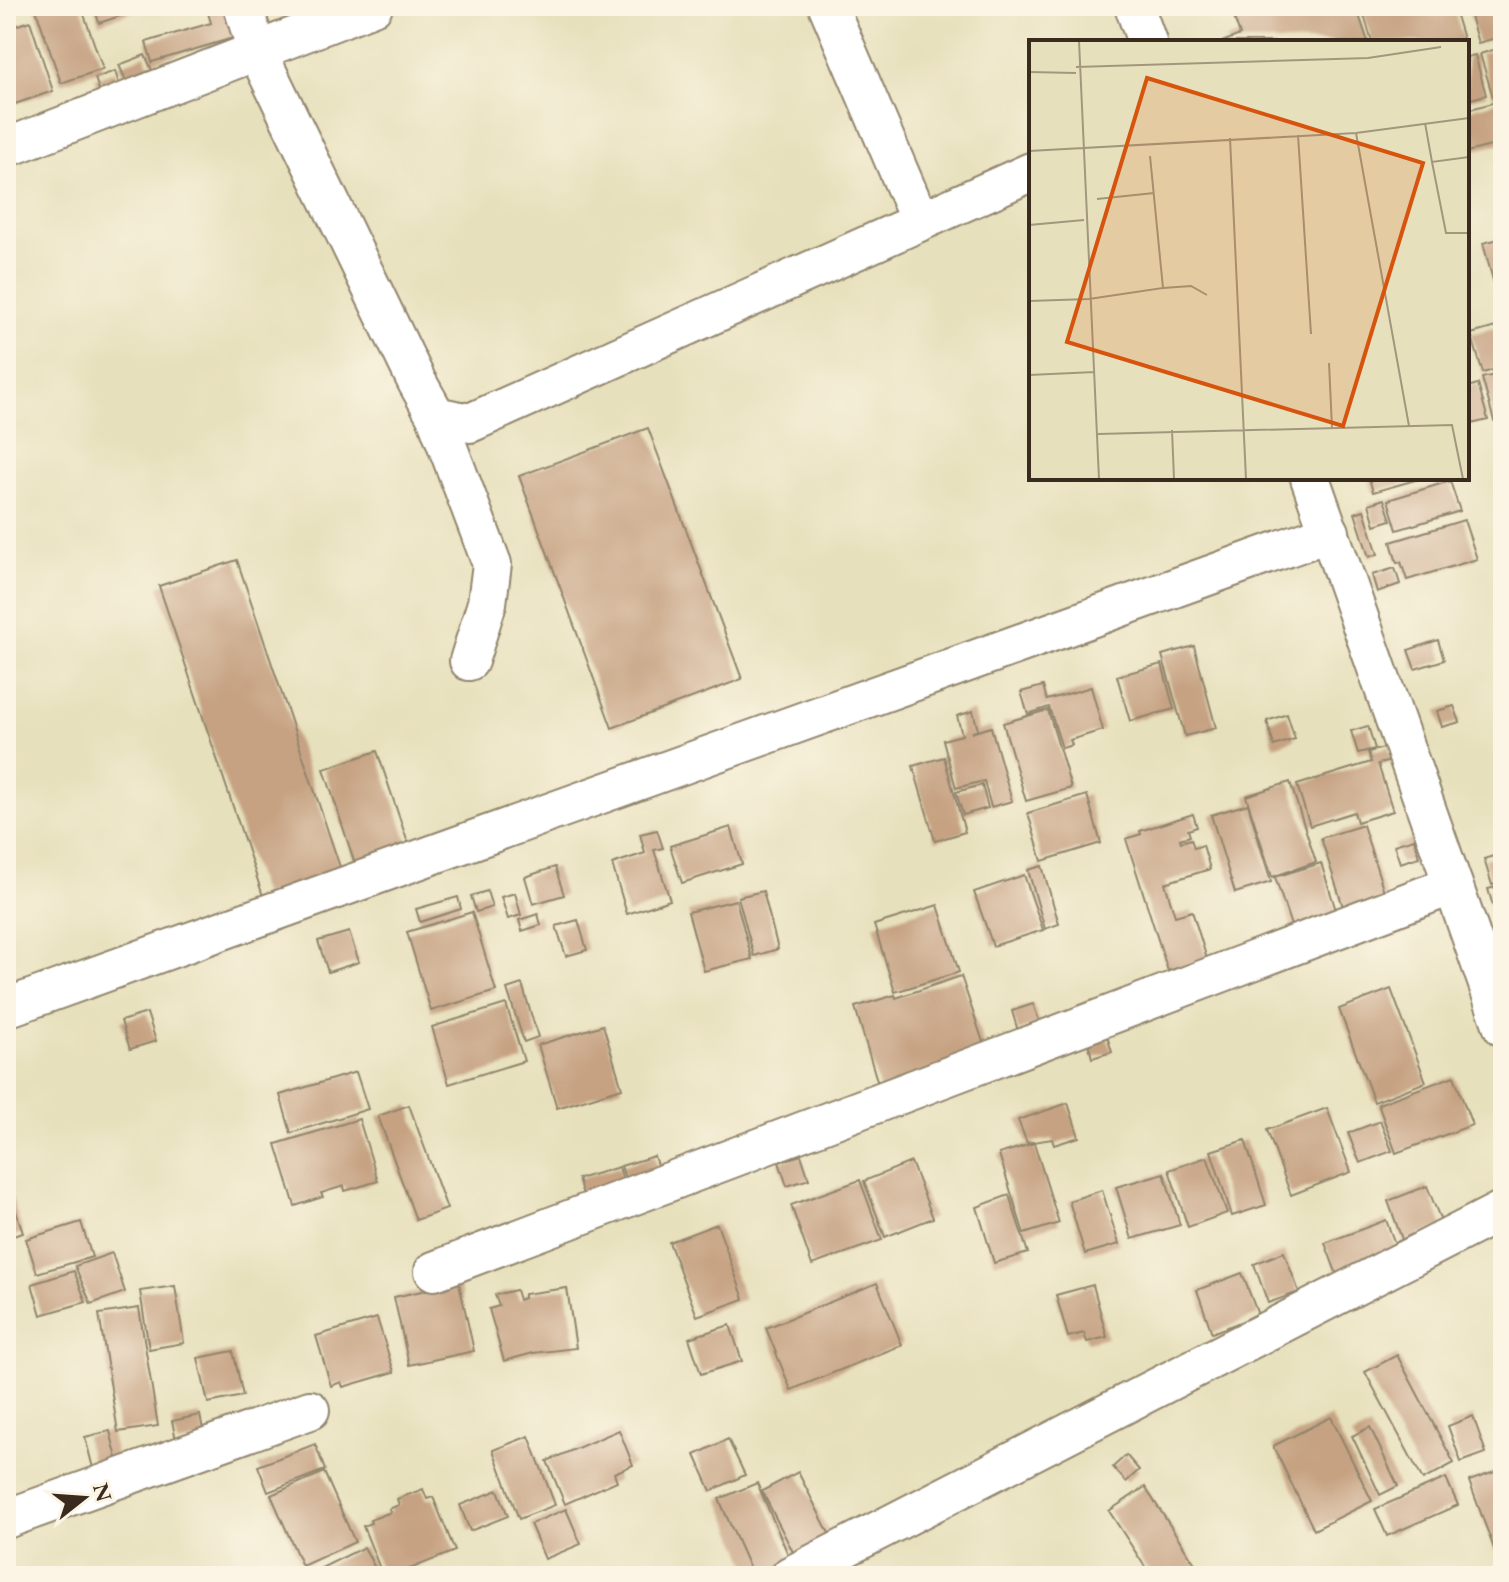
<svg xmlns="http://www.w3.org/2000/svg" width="1509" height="1582" viewBox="0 0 1509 1582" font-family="'EB Garamond',serif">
<rect width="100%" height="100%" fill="#fcf5e5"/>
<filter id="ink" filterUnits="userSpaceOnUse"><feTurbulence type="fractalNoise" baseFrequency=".0125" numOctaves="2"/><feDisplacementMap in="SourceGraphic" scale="16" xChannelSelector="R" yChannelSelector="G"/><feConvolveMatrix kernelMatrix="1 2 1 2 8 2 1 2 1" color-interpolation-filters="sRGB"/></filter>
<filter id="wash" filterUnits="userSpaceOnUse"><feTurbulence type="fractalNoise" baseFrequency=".006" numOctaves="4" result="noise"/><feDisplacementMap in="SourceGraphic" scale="32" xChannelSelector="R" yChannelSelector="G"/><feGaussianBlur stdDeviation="1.8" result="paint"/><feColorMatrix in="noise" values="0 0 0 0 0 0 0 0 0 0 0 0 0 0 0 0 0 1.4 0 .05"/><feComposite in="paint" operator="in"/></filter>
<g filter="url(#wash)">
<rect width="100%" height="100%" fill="#e7e0bc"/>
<g id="blocks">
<g fill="#c6a282">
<polygon points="39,6 81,6 103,69 61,83 35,7"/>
<polygon points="94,6 140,6 141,9 99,23"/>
<polygon points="206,6 224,6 233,38 152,62 146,42 211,23"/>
<polygon points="1230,6 1356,6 1368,42 1222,42 1240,35"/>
<polygon points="1369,6 1453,6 1464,42 1372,42 1362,8"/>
<polygon points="1467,6 1503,6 1503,36 1478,43"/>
<polygon points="30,21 53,91 6,107 6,29"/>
<polygon points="1503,47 1503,94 1493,97 1480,54"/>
<polygon points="145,55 152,70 126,81 119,65"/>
<polygon points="1475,55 1486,95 1467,100 1467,57"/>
<polygon points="115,71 120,87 100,93 95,78"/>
<polygon points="1503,100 1503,143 1467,152 1467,110"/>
<polygon points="1503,238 1503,313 1502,314 1483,243"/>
<polygon points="1503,325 1503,367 1483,373 1471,334"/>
<polygon points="1503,373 1503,419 1494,421 1482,378"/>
<polygon points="1478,384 1488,420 1467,425 1467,387"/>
<polygon points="648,428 742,679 612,728 519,476"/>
<polygon points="1369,478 1419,478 1419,479 1373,492"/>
<polygon points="1450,481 1460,511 1397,530 1388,500"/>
<polygon points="1384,499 1391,520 1375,525 1369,504"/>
<polygon points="1364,510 1378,554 1369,557 1355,513"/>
<polygon points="1464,520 1477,559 1407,580 1401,562 1397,563 1391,542"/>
<polygon points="237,560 341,870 263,896 159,586"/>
<polygon points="1395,568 1400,584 1377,592 1372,575"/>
<polygon points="1438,640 1444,660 1415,669 1408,650"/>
<polygon points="1194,646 1216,728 1185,736 1162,655"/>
<polygon points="1162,664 1174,709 1130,721 1117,676"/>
<polygon points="1043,686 1047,700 1091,687 1103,730 1070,740 1072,745 1062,748 1049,707 1028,714 1021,692"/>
<polygon points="1454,706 1460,722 1442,727 1437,711"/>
<polygon points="1048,710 1071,788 1026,801 1003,723"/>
<polygon points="973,711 978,730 971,733 991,727 1012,801 991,807 984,781 956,788 943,740 962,735 957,716"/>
<polygon points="1287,714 1295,739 1274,746 1267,721"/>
<polygon points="1368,726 1375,749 1358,753 1351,731"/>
<polygon points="1388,747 1392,761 1378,764 1393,811 1357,822 1354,812 1310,826 1297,785 1371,762 1368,752"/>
<polygon points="377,751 409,846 355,864 324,769"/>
<polygon points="944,757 965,832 935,841 913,766"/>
<polygon points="1290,782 1316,862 1272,877 1246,796"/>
<polygon points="982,785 988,808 963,815 956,792"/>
<polygon points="1087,795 1101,843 1042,861 1028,813"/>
<polygon points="1248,804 1271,882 1235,893 1211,815"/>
<polygon points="1193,814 1197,827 1188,830 1190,836 1180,839 1181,842 1191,839 1194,848 1203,845 1210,869 1165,883 1175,916 1192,911 1207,959 1168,971 1126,839 1141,834 1140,831"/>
<polygon points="1363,825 1387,901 1345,913 1321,838"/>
<polygon points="731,827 742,864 682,883 670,846"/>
<polygon points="657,830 663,848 654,850 670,900 627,914 612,864 645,853 640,834"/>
<polygon points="1414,839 1419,857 1400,863 1394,845"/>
<polygon points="1503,853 1503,882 1492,885 1484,859"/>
<polygon points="1321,863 1340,923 1295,938 1275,877"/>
<polygon points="1042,866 1059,924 1045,929 1028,870"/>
<polygon points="555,867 564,895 533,904 525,877"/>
<polygon points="1024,875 1043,930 993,946 974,892"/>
<polygon points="1503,885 1503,903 1493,906 1488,889"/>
<polygon points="487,891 492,907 476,912 471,896"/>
<polygon points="763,891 778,949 754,956 738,897"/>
<polygon points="515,893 521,915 508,919 501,897"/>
<polygon points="458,897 461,909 420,922 416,909"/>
<polygon points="736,900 752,959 704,971 688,912"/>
<polygon points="938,905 959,972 895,992 874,925"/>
<polygon points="472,912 496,991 431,1011 407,932"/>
<polygon points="538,914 541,925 522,931 519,920"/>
<polygon points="578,920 587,950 566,956 556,926"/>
<polygon points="349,932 359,962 328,972 318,941"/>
<polygon points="961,976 986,1051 881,1094 855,1007 895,995 896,998"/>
<polygon points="522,984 538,1037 524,1042 507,989"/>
<polygon points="1391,989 1426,1082 1374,1102 1339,1009"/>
<polygon points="506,1004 524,1061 449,1084 432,1027"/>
<polygon points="1033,1004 1040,1023 1018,1031 1012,1011"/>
<polygon points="147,1013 156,1041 130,1049 121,1021"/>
<polygon points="603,1025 622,1088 557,1108 538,1045"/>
<polygon points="1107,1036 1112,1052 1092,1058 1088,1042"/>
<polygon points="356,1072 368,1109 291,1133 280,1095"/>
<polygon points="1454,1076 1472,1125 1396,1153 1378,1104"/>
<polygon points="1068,1103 1079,1137 1054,1145 1052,1139 1027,1143 1018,1120"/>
<polygon points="409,1105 447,1209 416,1220 378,1116"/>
<polygon points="1327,1108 1351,1172 1291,1195 1267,1130"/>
<polygon points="359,1119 378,1181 345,1191 344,1186 321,1193 323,1197 295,1206 276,1144"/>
<polygon points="1380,1121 1392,1151 1360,1163 1348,1133"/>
<polygon points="1245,1140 1266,1205 1232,1216 1211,1151"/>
<polygon points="1034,1143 1059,1223 1024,1234 999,1154"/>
<polygon points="801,1155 809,1179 787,1186 779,1162"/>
<polygon points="654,1156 662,1181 629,1191 621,1166"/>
<polygon points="1207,1157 1227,1213 1188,1227 1169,1170"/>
<polygon points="911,1162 933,1218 885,1237 864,1181"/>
<polygon points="619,1167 626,1191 586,1204 578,1179"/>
<polygon points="1164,1173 1180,1225 1132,1239 1116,1187"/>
<polygon points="6,1180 23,1233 6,1238"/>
<polygon points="860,1180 882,1240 812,1265 791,1205"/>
<polygon points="1427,1186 1443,1226 1403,1242 1388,1201"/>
<polygon points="1102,1190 1119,1244 1085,1254 1069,1201"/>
<polygon points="1009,1195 1028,1253 994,1263 977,1207"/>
<polygon points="1386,1220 1400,1257 1339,1280 1325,1243"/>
<polygon points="81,1222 92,1257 37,1273 26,1239"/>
<polygon points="717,1224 744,1299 697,1316 669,1242"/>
<polygon points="1284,1252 1299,1292 1268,1303 1254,1264"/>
<polygon points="112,1253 125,1292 91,1304 75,1266"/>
<polygon points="74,1271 86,1302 41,1315 32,1284"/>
<polygon points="1242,1273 1258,1315 1212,1333 1197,1290"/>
<polygon points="459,1283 474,1351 409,1365 394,1297"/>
<polygon points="877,1283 902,1345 791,1390 766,1328"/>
<polygon points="1093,1285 1107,1337 1087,1342 1084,1333 1068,1337 1056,1295"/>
<polygon points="175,1286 184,1343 149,1349 140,1291"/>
<polygon points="567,1288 576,1348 533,1353 504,1361 489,1309 499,1306 495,1295 516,1290 519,1300 524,1298 524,1294"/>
<polygon points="139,1308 158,1426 118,1432 99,1314"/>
<polygon points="377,1318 394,1372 343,1387 341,1382 331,1386 316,1336"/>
<polygon points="730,1325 742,1361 701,1374 689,1338"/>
<polygon points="233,1351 243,1396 208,1403 198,1358"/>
<polygon points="1397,1355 1454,1463 1423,1480 1365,1372"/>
<polygon points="200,1415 205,1439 177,1444 172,1421"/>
<polygon points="1473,1416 1486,1453 1461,1462 1448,1426"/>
<polygon points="1331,1417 1372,1501 1314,1530 1273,1446"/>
<polygon points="1370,1427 1398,1486 1380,1495 1352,1436"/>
<polygon points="619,1430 633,1465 614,1473 617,1481 565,1504 547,1461"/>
<polygon points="110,1431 119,1466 94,1472 85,1437"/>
<polygon points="529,1436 555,1505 519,1519 493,1450"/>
<polygon points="728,1439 745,1475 711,1491 695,1455"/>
<polygon points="315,1444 325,1470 268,1492 258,1466"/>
<polygon points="1126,1455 1139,1470 1126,1482 1113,1467"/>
<polygon points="1500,1470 1503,1479 1503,1551 1496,1554 1469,1481"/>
<polygon points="324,1472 355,1542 302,1566 271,1495"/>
<polygon points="798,1472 831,1537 795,1556 762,1491"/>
<polygon points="1446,1478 1458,1505 1387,1536 1375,1509"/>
<polygon points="757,1483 794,1568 774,1576 770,1567 752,1574 719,1499"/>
<polygon points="1145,1487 1203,1576 1151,1576 1109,1511"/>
<polygon points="423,1489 427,1499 433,1497 455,1551 392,1576 383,1576 363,1526 371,1523 370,1520 391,1512 389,1509 399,1505 397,1499"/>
<polygon points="498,1490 508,1516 470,1531 460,1505"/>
<polygon points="566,1509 581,1544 545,1559 530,1524"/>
<polygon points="364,1547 379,1576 305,1576"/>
</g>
</g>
</g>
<g filter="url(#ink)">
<use href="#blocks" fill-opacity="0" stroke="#91856d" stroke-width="2"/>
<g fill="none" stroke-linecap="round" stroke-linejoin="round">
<g stroke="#91856d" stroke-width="42">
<g id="minor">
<polyline points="243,6 257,51 417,382 436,416 470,423 1031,172"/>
<polyline points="828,6 920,221"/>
<polyline points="1134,6 1147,42"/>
<polyline points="6,148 373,6"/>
<polyline points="436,416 492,564 487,603 469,661"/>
<polyline points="1310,478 1503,1027"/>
<polyline points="6,1008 1330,532"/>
<polyline points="434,1271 1453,885"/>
<polyline points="6,1519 310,1410"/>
<polyline points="790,1576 1503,1210"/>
</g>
</g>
<use href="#minor" stroke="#fff" stroke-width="38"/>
</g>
</g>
<g transform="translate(1029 40)">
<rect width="440" height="440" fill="#e7e0bc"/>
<path fill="none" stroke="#a2977d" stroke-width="2" d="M 50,1 L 70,439M 47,27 L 339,18 L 412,7M 0,32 L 47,33M 396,83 L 403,122 L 440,117M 327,93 L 380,386M 269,95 L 282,294M 201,98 L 217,439M 0,111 L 327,93 L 440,78M 403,122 L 417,193 L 440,193M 68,159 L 125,153M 0,185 L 55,180M 134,248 L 162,246 L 178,255M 0,261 L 60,259 L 134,248 L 121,116M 300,323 L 303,388M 0,335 L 66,332M 143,390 L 145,439M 69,394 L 423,385 L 434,439"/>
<path fill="#d7540e" fill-opacity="0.15" stroke="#d7540e" stroke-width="4" d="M 118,38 L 394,123 L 314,386 L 38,302 Z"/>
<rect width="440" height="440" fill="none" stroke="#3b2a1e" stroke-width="4"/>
</g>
<rect width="1509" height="1582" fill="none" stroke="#fcf5e5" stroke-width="32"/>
<g transform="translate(84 1498) rotate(73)" stroke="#fcf5e5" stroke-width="6" paint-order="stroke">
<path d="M0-6L14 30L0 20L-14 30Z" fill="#3b2a1e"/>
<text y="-12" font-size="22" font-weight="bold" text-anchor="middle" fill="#3b2a1e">N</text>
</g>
</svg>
